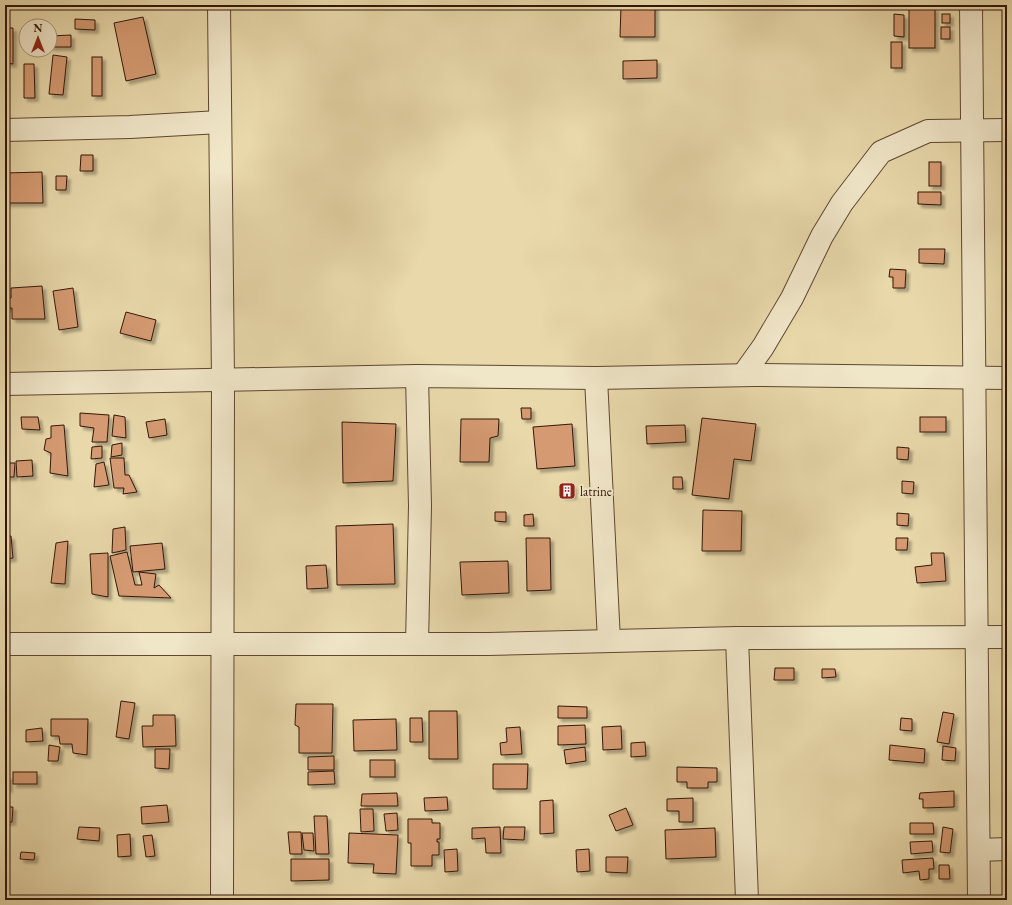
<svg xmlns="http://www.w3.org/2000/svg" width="1012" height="905" viewBox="0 0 1012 905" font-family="'EB Garamond',serif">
<defs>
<filter id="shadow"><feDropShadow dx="3.5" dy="3.5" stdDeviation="1" flood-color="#0004"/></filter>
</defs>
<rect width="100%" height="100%" fill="#e8d8aa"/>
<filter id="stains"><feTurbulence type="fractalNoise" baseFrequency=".005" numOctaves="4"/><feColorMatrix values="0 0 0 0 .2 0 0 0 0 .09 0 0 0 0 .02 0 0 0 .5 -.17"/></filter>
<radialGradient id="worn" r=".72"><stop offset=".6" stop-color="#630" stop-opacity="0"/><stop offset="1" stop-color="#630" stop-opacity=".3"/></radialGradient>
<g fill="#d59a72" stroke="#321608" filter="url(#shadow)">
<polygon points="621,5 655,5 655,37 620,37"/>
<rect x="909" y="8" width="26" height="40"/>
<polygon points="894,14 904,15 904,37 894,36"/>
<rect x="942" y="14" width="8" height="9"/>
<polygon points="143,17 156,74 126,81 114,23"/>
<polygon points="75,19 95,20 95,30 75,29"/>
<rect x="941" y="27" width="9" height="12"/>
<polygon points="5,28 13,28 13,64 5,63"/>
<polygon points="71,35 71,47 50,47 50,36"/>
<rect x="891" y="42" width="11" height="26"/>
<polygon points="53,55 67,57 63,95 49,94"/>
<rect x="92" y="57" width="10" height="39"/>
<polygon points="657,60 657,78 623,79 623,61"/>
<polygon points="24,64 34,64 35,98 24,98"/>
<polygon points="81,155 93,155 93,171 80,171"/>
<rect x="929" y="162" width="12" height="24"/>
<polygon points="42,172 43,203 5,203 5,173"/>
<polygon points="56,176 67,176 66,190 56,190"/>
<polygon points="918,192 941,192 941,205 918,204"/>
<polygon points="919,249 945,249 944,264 919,263"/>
<polygon points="890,269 906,270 905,288 893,288 893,277 889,277"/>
<polygon points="42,286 45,319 12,319 12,308 5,308 5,297 11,298 11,288"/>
<polygon points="73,288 78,327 59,330 53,291"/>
<polygon points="126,312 156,320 151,341 120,333"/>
<polygon points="521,408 531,408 531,419 522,419"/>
<polygon points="80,413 109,415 107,442 92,442 94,428 80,426"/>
<polygon points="114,415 125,417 126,438 112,436"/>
<polygon points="21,417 38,417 40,430 22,429"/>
<rect x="920" y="417" width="26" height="15"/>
<polygon points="702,418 756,424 751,461 734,459 729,499 692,495"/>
<polygon points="165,419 167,435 149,438 146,422"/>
<polygon points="461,419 499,419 498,436 490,438 489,462 460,462"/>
<polygon points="342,422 396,424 393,481 343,483"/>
<polygon points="572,424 575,466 537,469 533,427"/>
<polygon points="64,425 68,476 50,473 51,453 44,450 46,439 51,438 51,426"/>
<polygon points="685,425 686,442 647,444 646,426"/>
<polygon points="122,443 122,455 111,457 112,445"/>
<polygon points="102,446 102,458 91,459 92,447"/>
<polygon points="897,447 909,448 908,460 897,459"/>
<polygon points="110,458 124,458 125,475 129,475 137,492 123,494 124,488 114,488"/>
<polygon points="32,460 33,476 17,477 16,461"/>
<polygon points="104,462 109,485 94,487 96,464"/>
<polygon points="5,463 15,463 14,477 5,477"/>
<polygon points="673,477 682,477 683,489 673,489"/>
<polygon points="902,481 914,482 913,494 902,493"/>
<rect x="562" y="486" width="11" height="10"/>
<polygon points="703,510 742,511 741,551 702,551"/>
<polygon points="495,512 506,512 506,522 495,521"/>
<polygon points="897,513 909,514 908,526 897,525"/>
<polygon points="533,514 534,526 524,526 524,515"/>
<polygon points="393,524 395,584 337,585 336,526"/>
<polygon points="125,527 126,550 112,553 113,529"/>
<polygon points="5,536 11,536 13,558 5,559"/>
<polygon points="526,538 550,538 551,590 527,591"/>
<polygon points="896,538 908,538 907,550 896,550"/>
<polygon points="68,541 65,584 51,583 56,543"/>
<polygon points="162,543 165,569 133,572 130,546"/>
<polygon points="127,552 135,585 142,585 139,572 156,574 154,588 159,585 171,598 119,596 110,556"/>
<polygon points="108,553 108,597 92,594 90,554"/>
<polygon points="931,553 944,553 946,581 917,583 915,567 932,565"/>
<polygon points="508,561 509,593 462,595 460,562"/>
<polygon points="326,565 328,588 307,589 306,566"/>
<polygon points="775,668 794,668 794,680 774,680"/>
<polygon points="822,669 835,669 836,677 822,678"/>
<polygon points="121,701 135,703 129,739 116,737"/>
<polygon points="296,704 333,704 332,753 299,753 299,727 295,725"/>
<polygon points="558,706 587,707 587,718 558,718"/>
<polygon points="429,711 457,711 458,759 429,759"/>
<polygon points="943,712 954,714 949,744 937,742"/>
<polygon points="153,715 175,715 176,746 143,747 142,726 153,726"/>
<polygon points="410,718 422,718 423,742 410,742"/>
<polygon points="901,718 912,719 912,731 900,730"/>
<polygon points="51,719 88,719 87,755 73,753 72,744 60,744 59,736 51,736"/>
<polygon points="396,719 397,750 354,751 353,720"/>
<polygon points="585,725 586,744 558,745 558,726"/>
<polygon points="621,726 622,749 603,750 602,727"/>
<polygon points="520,727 522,754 501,755 500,743 507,742 506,728"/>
<polygon points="42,728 43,741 26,742 26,730"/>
<polygon points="645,742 646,756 631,757 631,743"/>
<polygon points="49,745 60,747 58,761 48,761"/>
<polygon points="890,745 925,749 924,763 889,760"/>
<polygon points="943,746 956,748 955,761 942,760"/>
<polygon points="585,747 586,761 566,764 564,750"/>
<polygon points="155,749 170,749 169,769 155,768"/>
<polygon points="334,756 334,770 308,770 308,757"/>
<rect x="370" y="760" width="25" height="17"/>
<polygon points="493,764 528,764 527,789 493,789"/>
<polygon points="677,767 717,768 717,782 708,782 708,788 687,788 687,782 677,782"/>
<polygon points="334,771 335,784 308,785 308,772"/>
<rect x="13" y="772" width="24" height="12"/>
<rect x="5" y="776" width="4" height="13"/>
<polygon points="954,791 954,807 923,808 923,799 919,799 920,793"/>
<polygon points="397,793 398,806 361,806 362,794"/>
<polygon points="447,797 448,810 425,811 424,798"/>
<polygon points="693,798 693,822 679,822 679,811 667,811 667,799"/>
<polygon points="553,800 554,833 540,834 540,801"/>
<polygon points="167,805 169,822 142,824 141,807"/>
<polygon points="5,807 13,807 12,822 5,822"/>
<polygon points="626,808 633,825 616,831 609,815"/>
<polygon points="360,809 373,809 374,831 361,832"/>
<polygon points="397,813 398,830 386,831 384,814"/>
<polygon points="314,816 327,816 329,854 316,854"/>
<polygon points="408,819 432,819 432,823 440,823 440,839 437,839 437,842 439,842 439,855 432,855 432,866 411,866 411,843 408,843"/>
<polygon points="910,823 933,823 934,834 910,834"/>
<polygon points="79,827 100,828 99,841 77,839"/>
<polygon points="500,827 501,853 486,853 485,838 472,839 472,828"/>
<polygon points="504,827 525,827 524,840 503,839"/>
<polygon points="943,827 953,829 950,853 940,852"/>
<polygon points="715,828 716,857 666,859 665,830"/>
<polygon points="288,832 301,832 302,854 290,854"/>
<polygon points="302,833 313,833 314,851 304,850"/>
<polygon points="349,833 398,835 396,874 373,873 374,864 348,863"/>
<polygon points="130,834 131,856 118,857 117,835"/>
<polygon points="152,835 155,856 146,857 143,836"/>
<polygon points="932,841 933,852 911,854 910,842"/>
<polygon points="457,849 458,871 445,872 444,850"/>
<polygon points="589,849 590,871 577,872 576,850"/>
<polygon points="21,852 35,853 34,860 20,859"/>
<polygon points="606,857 628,857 627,873 606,872"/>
<polygon points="933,858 934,869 929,869 929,879 920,880 919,871 903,873 902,860"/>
<polygon points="291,859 329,859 329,880 291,881"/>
<polygon points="939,865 949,865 950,879 939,879"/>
</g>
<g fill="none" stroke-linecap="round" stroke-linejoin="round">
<g stroke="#604630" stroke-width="24">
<g id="street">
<polyline points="219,5 223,379 222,900"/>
<polyline points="971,5 979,900"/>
<polyline points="5,130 130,127 220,122"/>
<polyline points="743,375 763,347 792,298 822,236 842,203 881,152 928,131 1007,130"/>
<polyline points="417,376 420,506 417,644"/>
<polyline points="596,378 609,641"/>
<polyline points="5,384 417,376 596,378 755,375 1007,378"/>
<polyline points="737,638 747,900"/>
<polyline points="5,644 488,644 737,638 1007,637"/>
<polyline points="979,850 1007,849"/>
</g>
</g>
<use href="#street" stroke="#f0e6c8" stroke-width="22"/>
</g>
<defs>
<g id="building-square" transform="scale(0.9)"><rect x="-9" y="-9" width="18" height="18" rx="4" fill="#8f2418" stroke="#f0e6c8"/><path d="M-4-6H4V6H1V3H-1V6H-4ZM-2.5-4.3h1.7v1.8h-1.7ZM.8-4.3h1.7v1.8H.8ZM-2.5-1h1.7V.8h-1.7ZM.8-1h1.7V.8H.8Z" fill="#fff"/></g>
</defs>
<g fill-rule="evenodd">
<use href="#building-square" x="567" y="491"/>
</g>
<g text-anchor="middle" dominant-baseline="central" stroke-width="4" stroke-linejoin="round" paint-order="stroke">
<g font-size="13" fill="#321608" stroke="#f0e6c8" text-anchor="start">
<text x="580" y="491">latrine</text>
</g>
</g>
<rect width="1012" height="905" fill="none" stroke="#e8d8aa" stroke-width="20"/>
<rect x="6" y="6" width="1000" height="893" fill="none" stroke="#321608" stroke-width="2"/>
<rect x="10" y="10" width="992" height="885" fill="none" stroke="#321608"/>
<g transform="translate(38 38)"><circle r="19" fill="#f0e6c8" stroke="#a4937b"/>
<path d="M0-3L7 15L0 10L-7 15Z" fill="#8f2418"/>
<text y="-6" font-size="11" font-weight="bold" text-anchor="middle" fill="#321608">N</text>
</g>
<rect width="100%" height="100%" filter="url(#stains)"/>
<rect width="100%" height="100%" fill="url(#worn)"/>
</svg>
